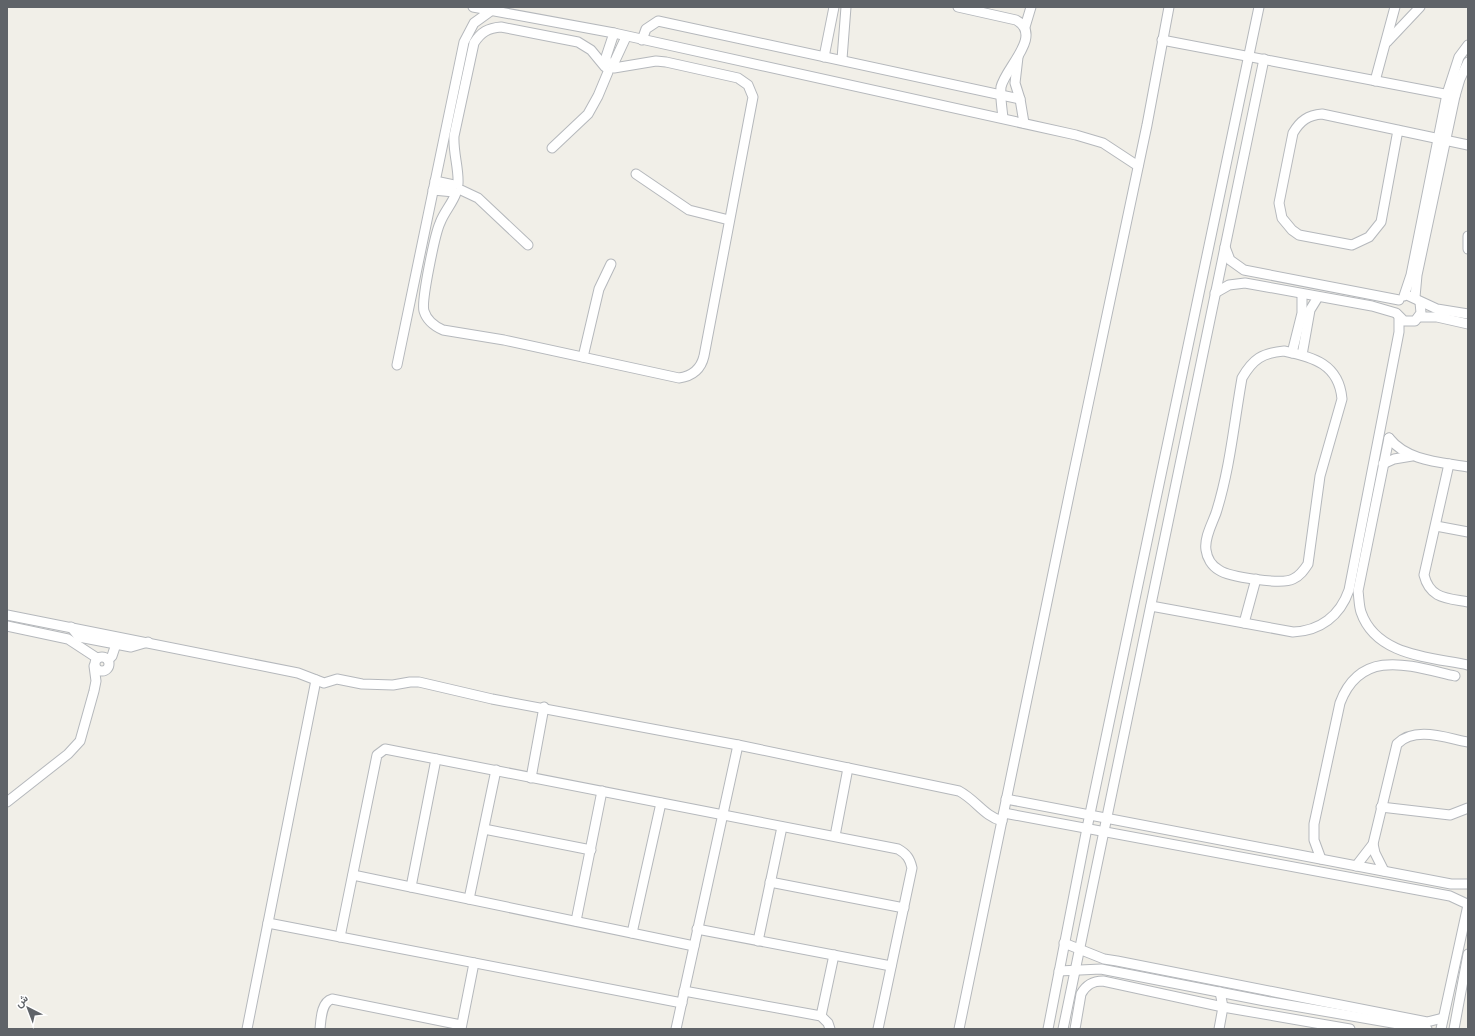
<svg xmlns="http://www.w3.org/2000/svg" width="1475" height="1036" viewBox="0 0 1475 1036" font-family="'Space Grotesk',Vazirmatn,sans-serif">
<rect width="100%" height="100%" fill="#f1efe8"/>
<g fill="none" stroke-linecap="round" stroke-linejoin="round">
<g stroke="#b5b8bc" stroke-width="11">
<g id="minor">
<polyline points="473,7 614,33 1076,135 1103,143 1138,166"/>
<path d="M 958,7 L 1016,20 C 1044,35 1005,68 1001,87 C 1000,97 1002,108 1003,118"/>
<polyline points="1025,27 1031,7"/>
<polyline points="642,40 646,29 658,21 1020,99"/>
<polyline points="1162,40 1455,96"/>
<polyline points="1387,42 1420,7"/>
<polyline points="824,57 834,7"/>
<polyline points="1018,57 1015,83 1020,99 1024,123"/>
<polyline points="842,59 846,7"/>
<polyline points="607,64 606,57 614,33"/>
<polyline points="613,65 626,37"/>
<polyline points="1375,81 1395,7"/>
<path d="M 1398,130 L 1381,222 L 1369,237 L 1352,245 L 1299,235 L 1292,230 L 1282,218 L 1279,203 L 1293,133 C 1300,121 1308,115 1322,114 L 1468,145"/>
<polyline points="552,148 588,114 598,96 608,72"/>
<polyline points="636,174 689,210 729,220"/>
<polyline points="435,181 454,185"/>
<path d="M 458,184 C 459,168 453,153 454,136 L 474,43 C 481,32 488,28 501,27 L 578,42 L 591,50 L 605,67"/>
<polyline points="433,190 454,192"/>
<polyline points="461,190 478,198 528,245"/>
<path d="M 456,193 C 452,204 444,212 440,223 C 435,234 421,301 424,311 C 427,321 434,326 443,330 L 504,340 L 679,378 C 693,376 701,369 704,356 L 753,97 L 748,85 L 738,78 L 666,62 L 656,61 L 614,68"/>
<polyline points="1468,236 1468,249"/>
<polyline points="1225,247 1230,260 1244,270 1399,300"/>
<polyline points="1215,293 1229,285 1245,283 1372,306 1396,313"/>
<polyline points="1404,296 1411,275 1447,94 1459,57 1468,45"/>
<polyline points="1409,296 1437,309 1468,314"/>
<polyline points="1415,297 1417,275 1455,96 1460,79 1468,62"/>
<polyline points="1397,314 1404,321 1415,321 1421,313 1420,302"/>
<polyline points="1419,317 1437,317 1468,324"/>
<path d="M 1284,351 C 1313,357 1339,364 1342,399 L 1320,476 L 1308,564 C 1304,570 1300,576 1293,579 C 1282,585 1229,577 1219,570 C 1212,566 1207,558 1206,550 C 1204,538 1212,524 1216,513 C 1230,469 1234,423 1242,378 C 1253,359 1262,353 1284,351 Z"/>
<polyline points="1292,353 1302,313 1302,294"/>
<polyline points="1302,355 1310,310 1318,297"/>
<polyline points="583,357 599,289 611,264"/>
<polyline points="397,365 464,42 474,23 492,10"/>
<path d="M 1389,438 L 1358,591 C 1359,598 1359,606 1361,612 C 1376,656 1430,657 1468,665"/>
<path d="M 1389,438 C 1407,461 1440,462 1468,467"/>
<polyline points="1383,464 1394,459 1412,456"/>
<path d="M 1449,464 L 1424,575 C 1430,599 1447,598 1468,602"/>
<polyline points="1436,526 1468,532"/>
<path d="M 1151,606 L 1293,632 C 1320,631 1340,616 1349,590 L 1399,332 L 1399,318"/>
<path d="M 7,615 L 298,673 L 324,683 L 337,679 L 362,684 L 393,685 L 410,682 L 419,682 L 492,699 L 738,745 L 959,791 C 976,800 984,816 1002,821"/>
<polyline points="1244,623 1256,579"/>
<polyline points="7,626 68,639 97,658"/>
<polyline points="71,627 79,637 131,647 148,642"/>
<circle cx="102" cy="664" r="7"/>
<polyline points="108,660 112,656 116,644"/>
<polyline points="531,778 544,707"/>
<polyline points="1006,799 1451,884 1468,884"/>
<polyline points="7,802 68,754 80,741 94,691 96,681 94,666"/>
<polyline points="1381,807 1450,815 1468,808"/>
<polyline points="1004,813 1450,896 1465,903"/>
<polyline points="484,829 591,850"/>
<polyline points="835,836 848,768"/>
<polyline points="1373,844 1375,853 1384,871"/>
<path d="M 1321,859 L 1314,840 L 1314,824 L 1340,703 C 1361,647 1411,666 1455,676"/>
<path d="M 1356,866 L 1373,844 L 1397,744 C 1415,726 1446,738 1468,742"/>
<polyline points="353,875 694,946"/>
<polyline points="770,882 904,908"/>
<polyline points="411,887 436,759"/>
<polyline points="469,899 496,770"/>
<polyline points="576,921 602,791"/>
<polyline points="268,923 682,1003"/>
<polyline points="697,929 891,966"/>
<polyline points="632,933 661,803"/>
<path d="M 340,937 L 377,755 L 385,749 L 898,849 C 907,854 910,859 912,868 L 878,1029"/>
<polyline points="758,941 782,827"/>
<polyline points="1064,943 1104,959 1117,961 1427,1022 1443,1018"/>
<polyline points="1059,971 1101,969 1265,1001 1427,1029"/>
<polyline points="684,991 821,1016 828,1023 830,1029"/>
<polyline points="821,1016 834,955"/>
<polyline points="247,1029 316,680"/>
<path d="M 320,1029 C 321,1020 321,1002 332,999 L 461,1025"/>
<polyline points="461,1029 474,963"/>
<polyline points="676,1029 738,745"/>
<polyline points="959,1029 1073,476 1147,125 1169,7"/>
<polyline points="1048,1029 1087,828 1259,7"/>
<polyline points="1063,1029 1264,59"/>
<path d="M 1075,1029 L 1081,994 C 1086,985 1092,981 1103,981 L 1223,1007 L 1350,1029"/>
<polyline points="1219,1029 1223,1007 1220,992"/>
<polyline points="1441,1029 1468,905"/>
<polyline points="1454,1029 1468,954"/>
</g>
</g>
<use href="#minor" stroke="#fff" stroke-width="9"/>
</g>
<rect width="1475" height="1036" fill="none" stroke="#5f6368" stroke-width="16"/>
<g transform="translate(28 1008) rotate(318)" stroke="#ffffff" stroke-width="3" paint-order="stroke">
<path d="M0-3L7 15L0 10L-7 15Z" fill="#5f6368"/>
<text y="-6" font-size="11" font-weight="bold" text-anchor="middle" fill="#5f6368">ش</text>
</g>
</svg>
